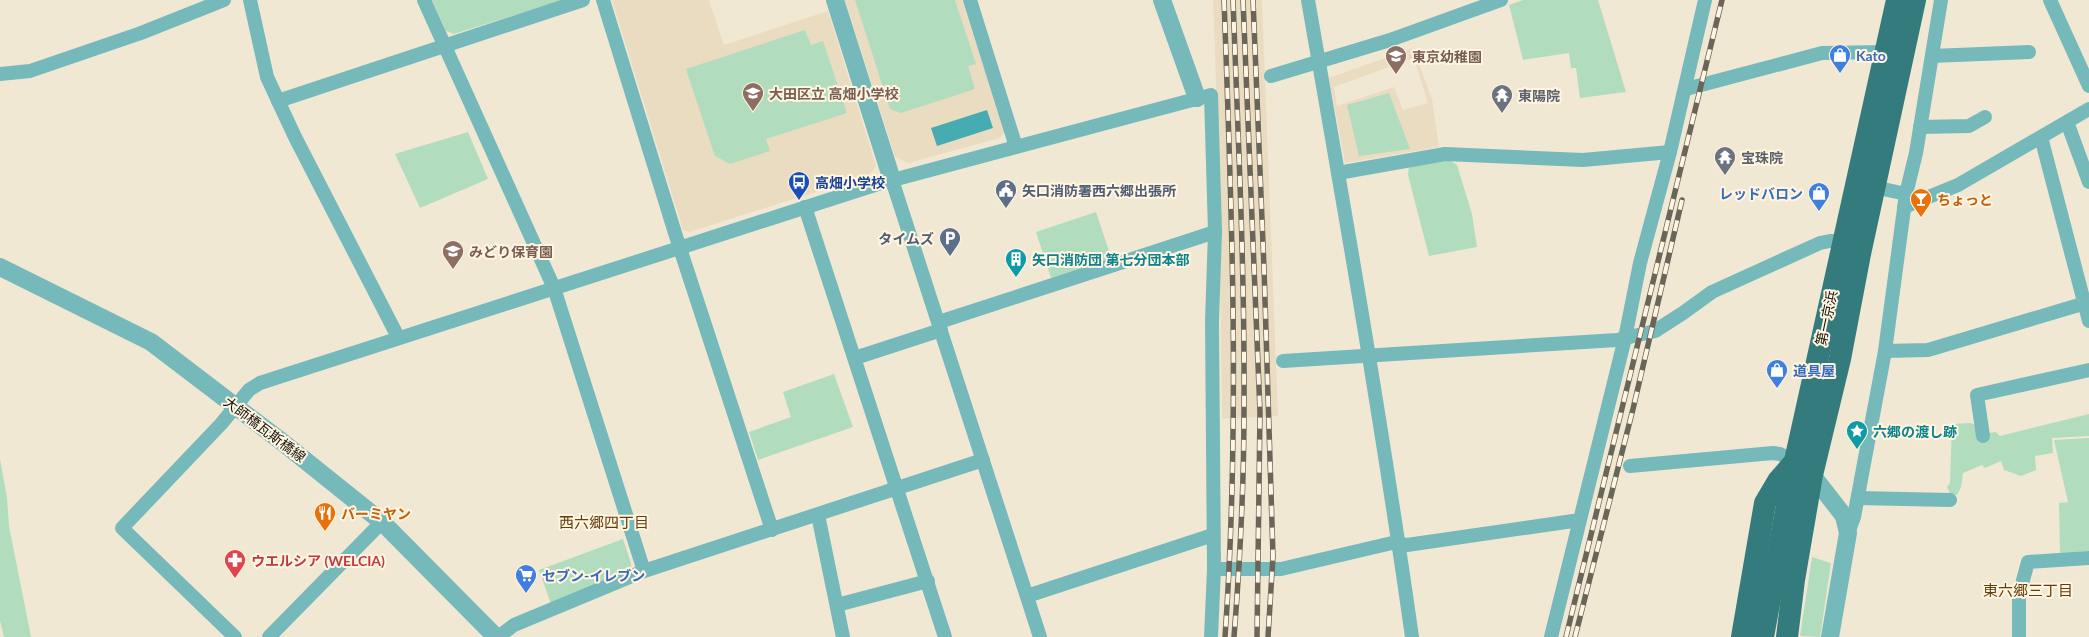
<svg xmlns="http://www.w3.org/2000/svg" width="2089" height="637" viewBox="0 0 2089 637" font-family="Lato,'Noto Sans JP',sans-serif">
<rect width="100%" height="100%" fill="#f1e8d4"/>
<g fill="#e9dcc1" fill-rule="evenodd">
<polygon points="612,0 709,0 724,45 828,11 876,166 869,175 689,232 683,230"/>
<polygon points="845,0 962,0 1005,131 1000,138 908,163 895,157"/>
<polygon points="1213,0 1262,0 1278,416 1222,419 1218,140"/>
<path d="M 1413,48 L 1432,99 L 1439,147 L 1345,163 L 1329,78 ZM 1414,58 L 1428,103 L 1403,110 L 1394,87 L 1337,106 L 1334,87 Z"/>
</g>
<g fill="#b2dcbe">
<polygon points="432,0 563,0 454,34 446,31"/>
<polygon points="855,0 955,0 976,64 968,66 975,89 901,113 890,109"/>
<polygon points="1523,0 1598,0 1626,92 1580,98 1576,68 1571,68 1569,53 1523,60 1509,5"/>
<polygon points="805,30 811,45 823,41 847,113 766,139 770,151 730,164 715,156 686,69"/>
<polygon points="1389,93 1410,149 1359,156 1347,105"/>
<polygon points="468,132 488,179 420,208 395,154"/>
<polygon points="1448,159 1457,165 1472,214 1477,247 1429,256 1408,175 1409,166"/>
<polygon points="1096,212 1112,260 1051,278 1036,232"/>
<polygon points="834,374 853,427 758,460 749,432 791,417 783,392"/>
<polygon points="2089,414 2089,436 2052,438 2053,453 2035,456 2036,470 2021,476 2004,470 2001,461 1985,468 1982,465 1963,473 1961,487 1957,495 1951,496 1947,487 1950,483 1952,424 1971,423 1988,433 1996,432 2000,436"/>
<polygon points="2089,438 2089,551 2060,553 2059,503 2068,502 2054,440"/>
<polygon points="0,459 7,498 9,526 31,637 4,637 0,621"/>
<polygon points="623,539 631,563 631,570 551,604 539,570"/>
<polygon points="1812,557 1831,563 1820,637 1800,636"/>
</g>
<polygon fill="#46acb2" points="987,110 993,128 937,146 931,128"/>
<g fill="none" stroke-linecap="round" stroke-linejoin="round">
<g stroke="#75b9bb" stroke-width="14">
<polyline points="250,0 267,77 295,137 398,337"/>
<polyline points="424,0 554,288 644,571"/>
<polyline points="603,0 675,233 772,530"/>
<polyline points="970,0 1016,147"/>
<path d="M 1308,0 C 1345,212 1382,424 1412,637"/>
<polyline points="2050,0 2089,86"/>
<polyline points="1932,56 2029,52"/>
<polyline points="0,74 30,71 141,33 224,0"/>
<polyline points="1271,76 1390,40 1501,0"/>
<polyline points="1686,89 1822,53 1885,52"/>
<polyline points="278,101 583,0"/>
<polyline points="2067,122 2089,182"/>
<polyline points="1920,127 1969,126 1985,117"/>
<polyline points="2041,137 2089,321"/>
<polyline points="1670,152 1705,0"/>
<polyline points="1338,173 1445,154 1583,160 1670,152 1640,263 1625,338 1551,637"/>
<polyline points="892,180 1040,637"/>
<polyline points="1874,187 1906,194"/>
<polyline points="805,207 945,637"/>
<polyline points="1904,207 1958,185 2089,109"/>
<polyline points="939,322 1215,232"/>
<polyline points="1885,351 1928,350 2089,302"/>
<polyline points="855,358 941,330"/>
<polyline points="1283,361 1617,340 1655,331 1683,313 1712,292 1820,243 1830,241 1843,241"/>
<polyline points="1983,436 1977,395 2089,370"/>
<polyline points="1630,466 1773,453 1780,454 1795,461"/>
<polyline points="1858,498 1950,500"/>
<polyline points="818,515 843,637"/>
<polyline points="1848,533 1854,517 1885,351 1906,194 1916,153 1941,0"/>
<polyline points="1214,569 1281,569 1392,543 1407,545 1573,521 1579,522"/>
<polyline points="1027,596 1213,535"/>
<polyline points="837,605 928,581"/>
<polyline points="235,637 122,528 221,424 249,390 260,383 878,184 1211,95 1215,232 1212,321 1214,569 1211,637"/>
<polyline points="269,637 382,522"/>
<polyline points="498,637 514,625 644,571 983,460"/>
<polyline points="2019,637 2019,595 2028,562 2089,558"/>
</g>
<g stroke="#75b9bb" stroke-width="18">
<polyline points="835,0 892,180"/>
<polyline points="1162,0 1197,98"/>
<polyline points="0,267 151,342 281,441 382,522 496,637"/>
<polyline points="1805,469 1812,475 1844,516 1848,533 1830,637"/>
</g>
<g stroke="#347b7d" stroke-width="22">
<polyline points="1742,637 1765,503 1778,481 1791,466"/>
<polyline points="1763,637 1795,461 1897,0"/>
<polyline points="1787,637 1794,580 1812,475 1840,359 1860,254 1915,0"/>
</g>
<g stroke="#6a6559" stroke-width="5.5">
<g id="rail">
<path d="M 1224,0 C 1232,212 1240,425 1225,637"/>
<path d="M 1233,0 C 1238,136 1245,273 1244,410 C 1244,486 1240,561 1234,637"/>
<polyline points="1243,0 1260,412 1257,637"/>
<polyline points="1253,0 1264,268 1273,556 1268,637"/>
<polyline points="1566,637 1722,0"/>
<polyline points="1575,637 1633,409 1682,200"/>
</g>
</g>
<use href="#rail" stroke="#fff5e1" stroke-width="4" stroke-dasharray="11" stroke-linecap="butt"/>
</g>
<defs>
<g id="shop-pin" transform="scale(1.125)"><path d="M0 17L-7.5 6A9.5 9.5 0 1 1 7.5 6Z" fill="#3f7fe0" stroke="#fff5e1"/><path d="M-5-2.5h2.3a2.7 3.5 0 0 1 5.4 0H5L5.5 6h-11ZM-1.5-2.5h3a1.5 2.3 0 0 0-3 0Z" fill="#fff"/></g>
<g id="school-pin" transform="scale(1.125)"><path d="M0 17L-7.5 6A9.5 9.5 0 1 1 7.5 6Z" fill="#8d6e63" stroke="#fff5e1"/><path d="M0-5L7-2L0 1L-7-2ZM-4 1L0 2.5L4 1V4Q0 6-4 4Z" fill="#fff"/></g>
<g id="temple-pin" transform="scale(1.125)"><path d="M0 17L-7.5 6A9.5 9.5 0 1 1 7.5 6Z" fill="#6b7280" stroke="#fff5e1"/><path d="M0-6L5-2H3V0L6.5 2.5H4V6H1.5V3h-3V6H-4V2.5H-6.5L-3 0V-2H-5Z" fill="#fff"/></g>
<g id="bus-pin" transform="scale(1.125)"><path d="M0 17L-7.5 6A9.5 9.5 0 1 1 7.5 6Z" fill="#1a4fb4" stroke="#fff5e1"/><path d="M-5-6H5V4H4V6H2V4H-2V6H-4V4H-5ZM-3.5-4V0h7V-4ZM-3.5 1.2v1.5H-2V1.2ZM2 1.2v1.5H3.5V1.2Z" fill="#fff"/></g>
<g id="civic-pin" transform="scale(1.125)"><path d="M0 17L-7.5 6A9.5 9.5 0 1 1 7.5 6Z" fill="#5c6f8a" stroke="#fff5e1"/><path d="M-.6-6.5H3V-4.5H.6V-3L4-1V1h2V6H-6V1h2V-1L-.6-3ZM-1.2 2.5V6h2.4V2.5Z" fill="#fff"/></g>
<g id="bar-pin" transform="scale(1.125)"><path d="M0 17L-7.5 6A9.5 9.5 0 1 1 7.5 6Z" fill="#e8710a" stroke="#fff5e1"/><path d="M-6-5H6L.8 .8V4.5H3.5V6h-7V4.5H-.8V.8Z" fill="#fff"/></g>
<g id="parking-pin" transform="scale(1.125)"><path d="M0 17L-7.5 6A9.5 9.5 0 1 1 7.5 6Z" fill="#5c6f8a" stroke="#fff5e1"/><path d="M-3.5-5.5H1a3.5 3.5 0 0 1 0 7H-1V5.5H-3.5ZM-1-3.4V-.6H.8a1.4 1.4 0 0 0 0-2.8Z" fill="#fff"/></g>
<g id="building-pin" transform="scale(1.125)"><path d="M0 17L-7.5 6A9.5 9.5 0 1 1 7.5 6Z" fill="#0f9aa8" stroke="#fff5e1"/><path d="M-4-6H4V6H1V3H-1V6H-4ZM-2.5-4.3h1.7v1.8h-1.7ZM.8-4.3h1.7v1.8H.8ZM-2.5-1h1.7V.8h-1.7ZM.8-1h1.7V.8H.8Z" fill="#fff"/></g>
<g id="sight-pin" transform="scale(1.125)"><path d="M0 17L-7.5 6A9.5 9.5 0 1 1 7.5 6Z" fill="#0f9aa8" stroke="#fff5e1"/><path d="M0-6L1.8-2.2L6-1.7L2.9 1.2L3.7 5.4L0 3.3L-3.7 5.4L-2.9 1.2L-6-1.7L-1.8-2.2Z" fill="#fff"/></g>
<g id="restaurant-pin" transform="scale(1.125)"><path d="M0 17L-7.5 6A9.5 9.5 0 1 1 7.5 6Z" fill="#e8710a" stroke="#fff5e1"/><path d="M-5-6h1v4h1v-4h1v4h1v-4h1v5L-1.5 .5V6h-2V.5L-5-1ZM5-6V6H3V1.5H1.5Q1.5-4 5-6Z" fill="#fff"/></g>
<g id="pharmacy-pin" transform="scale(1.125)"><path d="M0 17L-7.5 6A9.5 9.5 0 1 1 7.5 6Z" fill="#e0444e" stroke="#fff5e1"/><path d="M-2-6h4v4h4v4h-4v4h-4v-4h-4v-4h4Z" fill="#fff"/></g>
<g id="supermarket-pin" transform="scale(1.125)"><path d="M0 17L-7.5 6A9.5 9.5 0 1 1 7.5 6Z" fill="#3f7fe0" stroke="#fff5e1"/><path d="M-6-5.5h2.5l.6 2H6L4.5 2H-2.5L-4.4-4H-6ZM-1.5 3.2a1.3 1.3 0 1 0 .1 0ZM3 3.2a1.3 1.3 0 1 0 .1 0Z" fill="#fff"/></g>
</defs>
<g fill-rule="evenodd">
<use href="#shop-pin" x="1840" y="55"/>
<use href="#school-pin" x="1396" y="56"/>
<use href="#school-pin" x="753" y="93"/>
<use href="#temple-pin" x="1502" y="95"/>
<use href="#temple-pin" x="1725" y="157"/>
<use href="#bus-pin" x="799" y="182"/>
<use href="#civic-pin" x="1006" y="190"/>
<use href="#shop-pin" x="1819" y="193"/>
<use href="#bar-pin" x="1921" y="199"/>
<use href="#parking-pin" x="950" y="238"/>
<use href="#school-pin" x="453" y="251"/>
<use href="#building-pin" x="1016" y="259"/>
<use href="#shop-pin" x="1777" y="370"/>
<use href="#sight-pin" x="1857" y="431"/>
<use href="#restaurant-pin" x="325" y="513"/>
<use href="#pharmacy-pin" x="235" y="560"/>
<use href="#supermarket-pin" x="526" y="575"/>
</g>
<g text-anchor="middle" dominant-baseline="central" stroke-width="4" stroke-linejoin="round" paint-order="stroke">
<g font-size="14" font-weight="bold" fill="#366cbe" stroke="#fff5e1" text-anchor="start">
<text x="1856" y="55">Kato</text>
<text x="1803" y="193" text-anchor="end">レッドバロン</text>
<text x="1793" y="370">道具屋</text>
<text x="542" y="575">セブン-イレブン</text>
</g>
<g font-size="14" font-weight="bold" fill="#785e54" stroke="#fff5e1" text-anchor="start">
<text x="1412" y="56">東京幼稚園</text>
<text x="769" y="93">大田区立 高畑小学校</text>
<text x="469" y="251">みどり保育園</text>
</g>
<g font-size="14" font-weight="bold" fill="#5b616d" stroke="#fff5e1" text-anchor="start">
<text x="1518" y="95">東陽院</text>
<text x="1741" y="157">宝珠院</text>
</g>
<g font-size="14" font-weight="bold" fill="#164399" stroke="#fff5e1" text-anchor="start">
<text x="815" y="182">高畑小学校</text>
</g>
<g font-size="14" font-weight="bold" fill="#4e5e75" stroke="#fff5e1" text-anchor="start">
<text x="1022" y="190">矢口消防署西六郷出張所</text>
<text x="934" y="238" text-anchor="end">タイムズ</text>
</g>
<g font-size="14" font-weight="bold" fill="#c56008" stroke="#fff5e1" text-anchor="start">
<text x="1937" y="199">ちょっと</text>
<text x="341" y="513">バーミヤン</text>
</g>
<g font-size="14" font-weight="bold" fill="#0d838f" stroke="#fff5e1" text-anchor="start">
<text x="1032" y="259">矢口消防団 第七分団本部</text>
<text x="1873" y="431">六郷の渡し跡</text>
</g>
<g font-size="14" fill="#18150e" stroke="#fff5e1">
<text transform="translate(1826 318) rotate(-78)">第一京浜</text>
<text transform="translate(265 429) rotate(37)">大師橋瓦斯橋線</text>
</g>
<g font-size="14" font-weight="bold" fill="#be3a42" stroke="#fff5e1" text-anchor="start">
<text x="251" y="560">ウエルシア (WELCIA)</text>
</g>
<g font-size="15" fill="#633e0d" stroke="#fff5e1">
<text x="604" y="522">西六郷四丁目</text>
<text x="2028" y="590">東六郷三丁目</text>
</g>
</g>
</svg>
